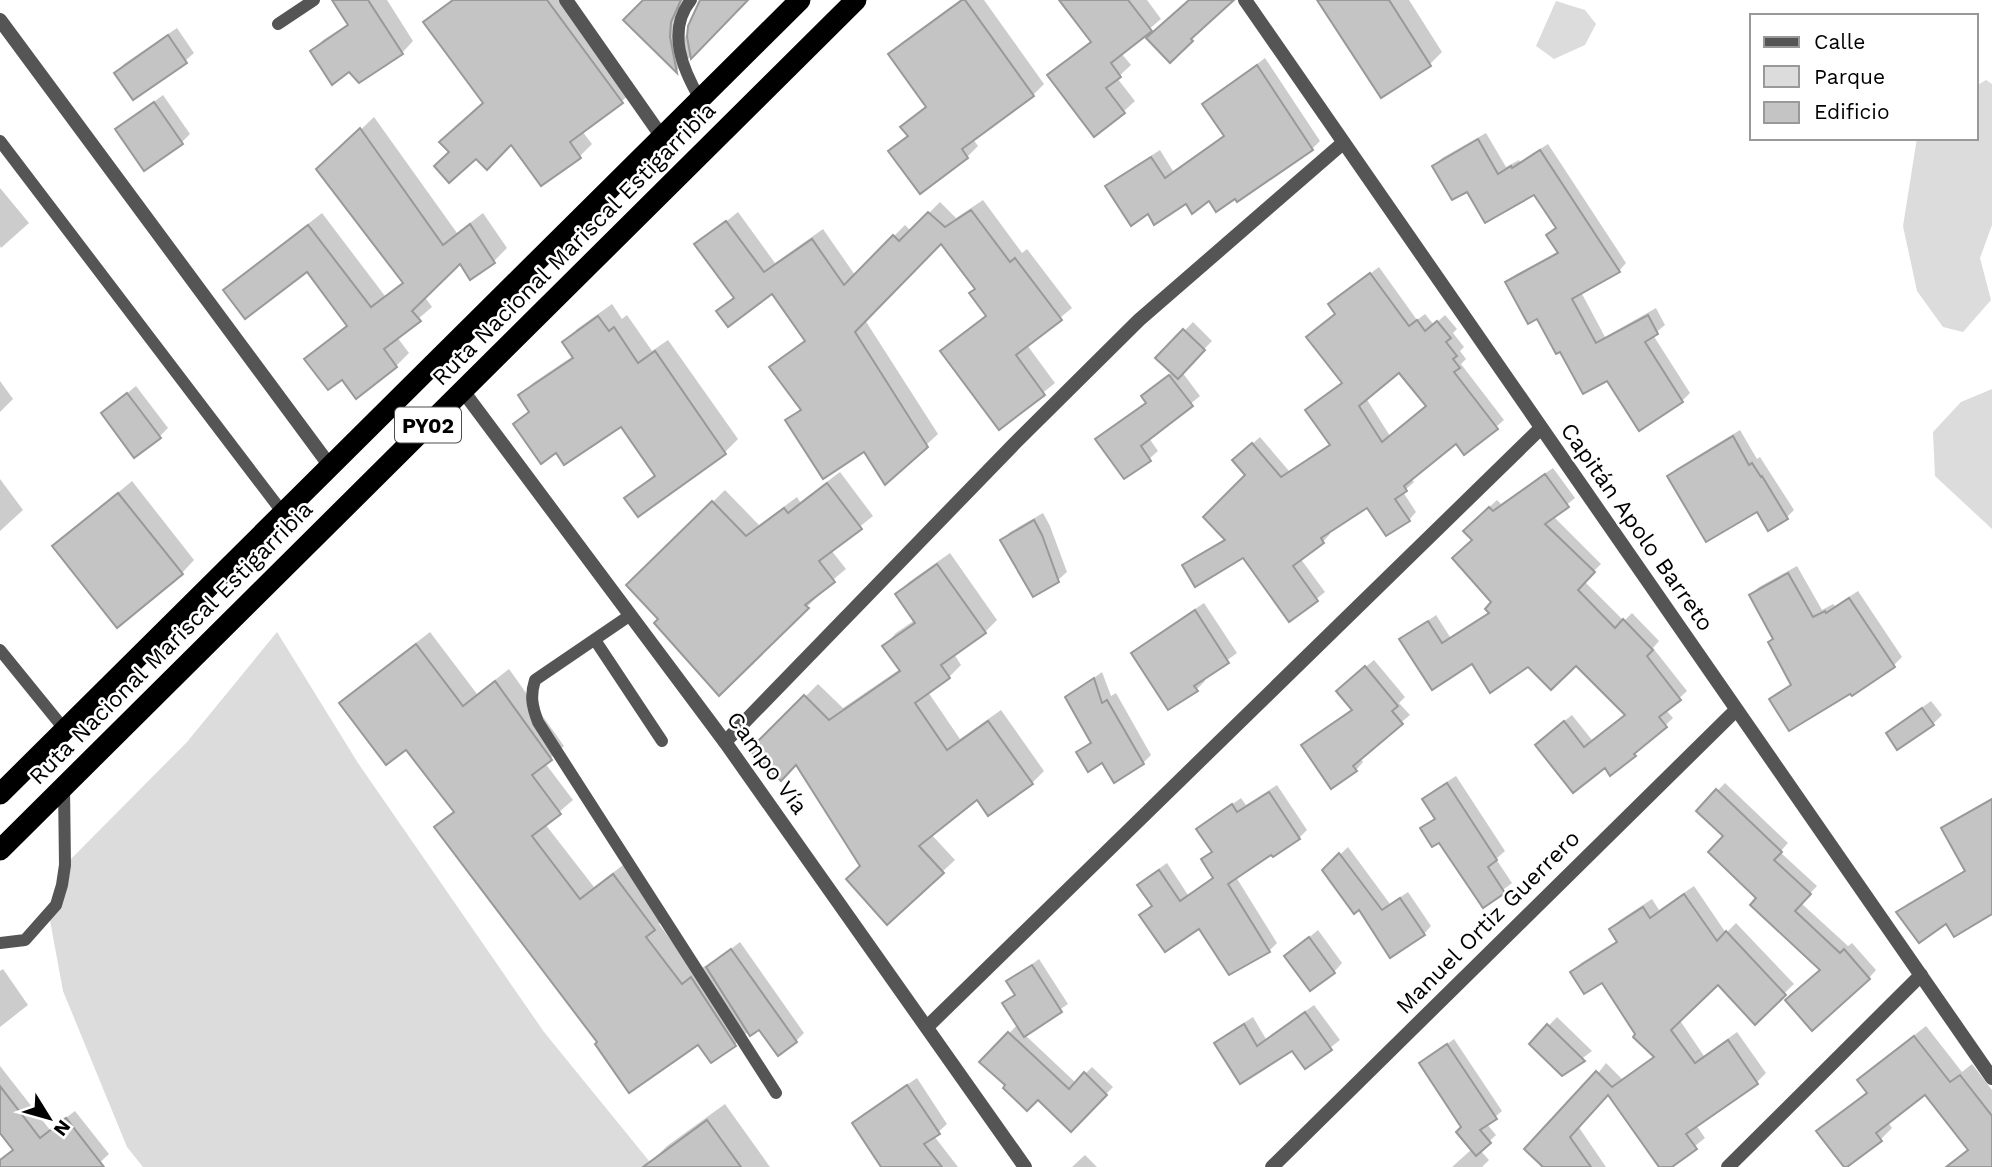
<svg xmlns="http://www.w3.org/2000/svg" width="1992" height="1167" viewBox="0 0 1992 1167" font-family="'Work Sans',sans-serif">
<rect width="100%" height="100%" fill="#fff"/>
<g fill="#dcdcdc">
<polygon points="1556,1 1585,10 1596,24 1585,45 1554,59 1536,46"/>
<polygon points="1986,80 1992,84 1992,225 1980,258 1991,300 1963,332 1943,327 1917,291 1903,226 1917,138 1976,138 1976,86"/>
<polygon points="1992,389 1992,529 1935,476 1933,432 1961,402"/>
<polygon points="277,632 358,763 544,1032 654,1167 143,1167 127,1147 63,991 49,915 65,865 187,742"/>
</g>
<g fill="#0003" fill-rule="evenodd">
<polygon points="334,0 387,0 413,41 402,53 349,69 312,51 323,40 349,23"/>
<polygon points="452,0 568,0 634,90 621,102 582,131 592,144 580,156 512,143 476,156 451,152 485,103 425,23"/>
<polygon points="645,0 686,0 682,23 691,56 677,70 626,20"/>
<polygon points="960,0 984,0 1044,84 1033,95 973,139 978,146 967,157 890,151 909,135 903,127 927,106 890,54 901,43"/>
<polygon points="1061,0 1147,0 1161,19 1121,53 1131,65 1117,78 1135,101 1124,111 1050,75 1092,41"/>
<polygon points="1320,0 1409,0 1442,52 1430,64 1381,96"/>
<polygon points="177,28 194,53 185,61 116,73 124,64"/>
<polygon points="1265,58 1320,141 1312,149 1235,197 1186,202 1148,212 1108,186 1116,178 1160,150 1173,171 1225,135 1204,105"/>
<polygon points="163,95 190,134 182,142 118,129"/>
<polygon points="374,117 457,233 483,213 507,248 494,261 471,277 460,261 424,296 432,307 397,337 409,353 396,366 342,377 306,359 348,324 307,270 226,291 239,278 322,213 385,296 404,281 329,160"/>
<polygon points="1486,133 1506,167 1519,160 1520,162 1548,144 1626,263 1619,271 1581,292 1605,337 1656,308 1665,325 1653,335 1690,393 1682,401 1607,378 1560,350 1537,316 1508,283 1515,275 1559,251 1548,235 1557,226 1535,192 1468,190 1434,166 1442,158"/>
<polygon points="0,188 29,223 1,248 0,246"/>
<polygon points="983,200 1022,253 1027,249 1072,308 1027,345 1055,383 999,428 942,351 987,314 977,288 941,242 865,320 938,434 886,482 865,450 788,421 801,408 771,368 806,340 773,291 718,311 735,296 697,245 738,212 775,263 823,229 855,275 905,225 911,231 940,202 956,218"/>
<path d="M 1379,267 L 1417,320 L 1425,314 L 1434,325 L 1445,315 L 1457,329 L 1453,333 L 1464,347 L 1460,351 L 1466,359 L 1461,364 L 1504,420 L 1496,427 L 1456,442 L 1411,478 L 1414,482 L 1403,492 L 1416,512 L 1409,520 L 1368,505 L 1328,531 L 1330,534 L 1323,542 L 1300,558 L 1325,592 L 1290,620 L 1243,556 L 1184,565 L 1192,558 L 1226,538 L 1248,475 L 1242,453 L 1260,437 L 1289,471 L 1331,443 L 1307,410 L 1344,382 L 1337,313 L 1330,304 ZM 1399,370 L 1428,405 L 1390,436 L 1366,398 Z"/>
<polygon points="612,304 622,319 627,315 652,351 668,340 738,439 725,452 638,515 627,498 655,474 621,425 556,450 516,424 530,410 520,396 533,383 573,356 564,342 577,329"/>
<polygon points="1193,322 1212,341 1182,372 1200,396 1149,438 1158,451 1149,459 1098,439 1147,402 1152,388 1173,372 1158,358"/>
<polygon points="0,381 13,399 0,412"/>
<polygon points="136,386 168,428 159,437 103,413"/>
<polygon points="1740,430 1757,459 1760,457 1794,510 1787,517 1757,509 1669,476 1676,469"/>
<polygon points="1553,468 1575,498 1553,516 1601,564 1584,581 1624,621 1632,613 1659,641 1653,648 1687,691 1666,710 1673,718 1634,755 1605,766 1544,737 1572,715 1592,740 1626,714 1576,663 1529,664 1472,661 1401,640 1436,615 1450,637 1490,612 1494,602 1474,540 1472,523 1497,500 1501,504"/>
<polygon points="840,472 873,516 831,550 846,569 817,593 819,595 719,693 660,619 628,585 725,490 759,525 797,497 800,502"/>
<polygon points="0,479 23,510 0,531"/>
<polygon points="132,481 194,560 182,573 54,546"/>
<polygon points="1043,513 1050,526 1067,572 1058,580 1002,541 1010,532"/>
<polygon points="950,553 997,620 985,632 954,654 961,665 949,677 928,692 960,739 1001,710 1044,771 1032,783 977,797 931,834 955,860 942,872 862,866 797,763 752,750 818,684 843,708 900,669 884,646 896,633 915,620 897,594 909,582"/>
<polygon points="1797,566 1822,610 1833,604 1835,606 1858,591 1902,657 1894,665 1852,694 1850,691 1771,699 1792,683 1775,638 1751,595 1759,587"/>
<polygon points="1204,603 1237,653 1203,678 1205,681 1196,690 1133,653 1142,645"/>
<polygon points="430,632 477,694 509,669 564,746 545,763 573,800 545,824 594,887 627,862 667,916 659,924 695,973 705,966 707,968 740,942 804,1033 796,1041 760,1027 749,1031 734,1045 698,1042 599,1042 436,828 454,811 406,747 341,703 355,690"/>
<polygon points="1374,660 1405,697 1399,703 1410,715 1360,757 1363,762 1356,770 1304,745 1353,709 1346,683"/>
<polygon points="1102,672 1111,696 1116,693 1151,755 1143,763 1103,761 1079,752 1091,741 1067,698"/>
<polygon points="1931,701 1942,715 1933,724 1898,748 1888,733"/>
<polygon points="1456,776 1505,851 1496,859 1512,883 1483,905 1440,840 1422,829 1436,817 1424,799 1433,791"/>
<polygon points="1725,783 1788,843 1780,852 1817,886 1801,903 1848,946 1852,943 1876,970 1869,978 1822,969 1758,898 1725,836 1698,811"/>
<polygon points="1277,785 1307,830 1299,838 1272,852 1236,877 1277,943 1269,951 1200,926 1141,916 1153,905 1140,885 1147,877 1167,863 1188,895 1215,876 1203,859 1213,851 1198,829 1241,798 1246,805"/>
<polygon points="1348,847 1390,904 1408,892 1431,926 1424,934 1359,908 1324,870"/>
<polygon points="1982,860 1992,878 1992,912 1947,921 1899,913 1907,904"/>
<polygon points="1694,886 1726,933 1736,923 1794,984 1755,1022 1718,982 1679,1019 1704,1056 1737,1032 1766,1073 1757,1082 1696,1125 1705,1138 1669,1167 1661,1167 1608,1093 1578,1126 1606,1167 1541,1167 1534,1156 1606,1063 1622,1079 1655,1056 1637,1035 1603,980 1572,972 1581,963 1618,940 1611,929 1620,920 1652,899 1659,910"/>
<polygon points="1318,930 1342,963 1334,972 1286,956"/>
<polygon points="1039,959 1068,1004 1024,1034 1076,1083 1092,1067 1113,1087 1071,1130 1038,1097 1008,1085 982,1062 1018,1024 1004,1003 1016,993 1008,982"/>
<polygon points="3,969 28,1005 0,1027 0,971"/>
<polygon points="1314,1005 1340,1040 1306,1067 1293,1049 1216,1043 1225,1035 1253,1017 1266,1039"/>
<polygon points="1557,1017 1592,1051 1563,1073 1531,1044"/>
<polygon points="1926,1026 1962,1072 1972,1064 1992,1090 1992,1167 1951,1167 1969,1149 1926,1093 1888,1122 1892,1128 1881,1139 1845,1166 1819,1132 1868,1091 1860,1080 1871,1069"/>
<polygon points="1454,1039 1502,1111 1487,1124 1496,1135 1480,1150 1489,1160 1482,1167 1452,1167 1472,1149 1463,1127 1422,1063"/>
<polygon points="0,1066 50,1130 75,1111 109,1154 95,1167 0,1167 0,1160 15,1149 0,1130"/>
<polygon points="917,1078 947,1124 934,1136 958,1167 883,1167 854,1123 863,1114"/>
<polygon points="725,1104 770,1167 653,1167 650,1163 667,1146"/>
<polygon points="1085,1155 1097,1167 1072,1167"/>
</g>
<g fill="#c4c4c4" stroke="#999" stroke-width="2" fill-rule="evenodd">
<polygon points="332,0 368,0 403,54 359,83 349,72 332,85 310,51 348,25"/>
<polygon points="453,0 547,0 623,103 570,142 581,158 541,186 511,145 487,170 476,159 449,183 434,166 449,152 439,142 483,103 423,22"/>
<polygon points="643,0 681,0 671,22 670,37 677,73 623,20"/>
<polygon points="700,0 748,0 691,59 687,37 688,26"/>
<polygon points="962,0 965,0 1034,96 962,149 968,158 920,194 888,151 908,136 900,127 926,107 888,54"/>
<polygon points="1059,0 1128,0 1152,31 1111,63 1121,77 1106,88 1125,113 1094,137 1047,75 1091,42"/>
<polygon points="1189,0 1234,0 1191,39 1193,41 1170,63 1146,38"/>
<polygon points="1317,0 1389,0 1431,66 1381,98"/>
<polygon points="168,35 187,63 133,100 114,73"/>
<polygon points="1257,65 1313,150 1237,202 1235,199 1216,212 1209,201 1192,214 1186,204 1154,225 1148,214 1131,226 1105,186 1151,157 1165,178 1224,136 1202,104"/>
<polygon points="154,102 183,144 144,171 115,129"/>
<polygon points="360,128 443,245 470,224 495,263 470,280 460,264 412,311 421,321 384,349 397,367 356,399 342,380 328,390 304,359 347,326 307,272 245,319 223,290 308,225 371,307 403,283 316,169"/>
<polygon points="1478,139 1498,174 1511,166 1512,168 1540,150 1620,272 1572,299 1596,343 1648,315 1658,334 1645,342 1683,402 1639,431 1607,381 1583,394 1560,352 1556,354 1537,319 1528,324 1505,282 1558,253 1546,235 1556,228 1534,195 1485,223 1467,192 1452,200 1432,166"/>
<polygon points="971,210 1010,262 1015,258 1062,320 1016,355 1045,395 999,430 940,351 986,316 969,293 975,289 941,244 855,332 928,447 885,485 864,452 823,479 785,420 801,410 769,367 805,341 772,294 728,327 716,311 734,298 694,244 726,221 764,272 812,239 844,285 893,235 899,241 928,212 945,227"/>
<path d="M 1370,273 L 1409,326 L 1417,320 L 1425,331 L 1437,321 L 1451,338 L 1446,342 L 1457,356 L 1453,359 L 1460,368 L 1454,372 L 1498,429 L 1464,455 L 1456,444 L 1404,486 L 1407,491 L 1395,499 L 1410,521 L 1386,536 L 1367,508 L 1321,538 L 1324,543 L 1293,566 L 1318,601 L 1289,622 L 1243,558 L 1195,587 L 1182,565 L 1225,540 L 1203,517 L 1245,475 L 1232,460 L 1252,443 L 1281,477 L 1330,445 L 1305,410 L 1342,383 L 1306,337 L 1335,314 L 1328,304 ZM 1399,373 L 1426,406 L 1382,442 L 1359,406 Z"/>
<polygon points="598,316 609,331 614,327 638,363 655,351 726,454 638,517 624,498 655,476 621,427 564,465 556,453 541,464 513,424 529,412 518,395 573,358 562,342"/>
<polygon points="1183,329 1205,350 1178,379 1155,358"/>
<polygon points="1169,375 1193,406 1141,446 1151,461 1124,479 1095,439 1146,403 1141,396"/>
<polygon points="127,393 161,438 134,458 101,413"/>
<polygon points="1733,436 1749,465 1752,463 1761,477 1762,476 1788,519 1768,531 1757,512 1706,542 1667,476"/>
<polygon points="1545,474 1569,507 1545,524 1595,572 1578,590 1615,628 1623,619 1653,650 1647,656 1681,700 1659,717 1667,727 1634,754 1636,756 1610,776 1605,768 1573,793 1535,745 1564,721 1584,747 1625,715 1576,666 1551,690 1528,667 1490,693 1472,664 1432,690 1399,639 1428,621 1442,643 1489,613 1485,609 1491,602 1452,558 1472,540 1463,531 1489,507 1493,511"/>
<polygon points="827,483 862,529 819,561 835,582 805,605 809,608 719,696 654,623 658,619 626,585 712,501 746,536 784,508 788,513"/>
<polygon points="118,493 183,574 117,628 52,546"/>
<polygon points="1034,520 1042,535 1059,582 1033,597 1000,540"/>
<polygon points="937,564 986,633 941,665 950,678 915,703 947,750 988,721 1033,784 988,816 977,800 919,846 944,873 887,925 846,879 860,866 796,765 781,781 749,750 804,695 829,720 900,671 882,646 915,623 895,594"/>
<polygon points="1788,573 1813,617 1825,611 1826,613 1849,598 1895,667 1852,696 1850,694 1789,731 1769,699 1791,685 1768,642 1773,639 1749,595"/>
<polygon points="1195,610 1229,663 1194,686 1198,691 1168,710 1131,653"/>
<polygon points="416,644 463,706 495,681 552,760 532,775 561,814 532,836 580,899 613,874 655,930 646,937 682,984 691,977 736,1046 711,1063 698,1045 629,1093 595,1044 597,1042 434,827 454,812 406,750 386,765 339,703"/>
<polygon points="1365,666 1398,706 1392,711 1403,724 1353,766 1357,771 1331,789 1301,745 1352,710 1336,691"/>
<polygon points="1094,678 1102,703 1107,700 1144,764 1114,783 1102,763 1088,772 1076,752 1091,743 1065,697"/>
<polygon points="1922,708 1934,725 1897,750 1886,733"/>
<polygon points="1447,783 1497,860 1488,867 1505,893 1483,908 1439,843 1432,847 1420,828 1435,819 1422,799"/>
<polygon points="1716,789 1782,852 1774,860 1811,894 1795,911 1840,953 1844,949 1870,979 1812,1031 1785,1000 1820,970 1750,905 1756,898 1708,852 1723,836 1696,811"/>
<polygon points="1269,792 1300,839 1273,857 1271,855 1228,884 1270,952 1229,975 1199,929 1165,952 1139,915 1152,906 1137,885 1159,870 1180,901 1213,878 1201,859 1212,852 1196,829 1232,804 1237,812"/>
<polygon points="1992,799 1992,914 1954,937 1946,924 1919,943 1896,912 1965,871 1941,828"/>
<polygon points="1339,853 1382,910 1400,898 1425,935 1390,958 1359,910 1354,914 1322,870"/>
<polygon points="1684,894 1717,941 1726,931 1786,995 1755,1025 1718,985 1671,1030 1695,1063 1728,1040 1758,1084 1686,1134 1697,1149 1672,1167 1659,1167 1608,1095 1570,1137 1591,1167 1543,1167 1524,1149 1596,1071 1612,1087 1654,1057 1633,1037 1635,1034 1602,983 1584,994 1570,972 1617,942 1609,929 1643,907 1650,918"/>
<polygon points="1309,937 1335,973 1310,991 1284,956"/>
<polygon points="731,949 797,1042 778,1056 759,1030 750,1036 706,967"/>
<polygon points="1032,965 1062,1012 1024,1037 1002,1003 1015,995 1006,981"/>
<polygon points="1305,1012 1332,1050 1305,1069 1292,1051 1240,1084 1214,1043 1244,1024 1257,1046"/>
<polygon points="1547,1024 1585,1061 1562,1076 1529,1044"/>
<polygon points="1008,1032 1069,1089 1084,1072 1107,1095 1071,1132 1038,1100 1027,1111 1003,1088 1005,1085 979,1062"/>
<polygon points="1914,1036 1950,1082 1960,1075 1992,1116 1992,1167 1946,1167 1968,1150 1925,1095 1876,1133 1882,1141 1847,1167 1844,1167 1816,1131 1867,1093 1857,1080"/>
<polygon points="1447,1044 1497,1119 1480,1130 1491,1143 1476,1156 1456,1132 1461,1127 1419,1063"/>
<polygon points="907,1085 940,1134 924,1144 942,1167 881,1167 852,1123"/>
<polygon points="0,1086 40,1138 66,1118 104,1167 0,1167 0,1160 13,1150 0,1133"/>
<polygon points="707,1120 741,1167 643,1167"/>
</g>
<g fill="none" stroke-linecap="round" stroke-linejoin="round">
<g stroke="#555" stroke-width="12">
<path d="M 691,0 C 666,31 683,70 700,99"/>
<polyline points="278,24 314,0"/>
<polyline points="0,141 283,513"/>
<path d="M 629,616 L 535,680 C 530,696 532,706 538,722 L 776,1093"/>
<polyline points="595,640 662,741"/>
<polyline points="0,650 65,730"/>
<polyline points="0,943 25,940 56,905 62,885 65,865 64,786"/>
</g>
<g stroke="#555" stroke-width="14">
<polyline points="566,0 662,137"/>
<polyline points="1245,0 1992,1078"/>
<polyline points="0,20 330,466"/>
<polyline points="463,391 725,742 1025,1167"/>
<polyline points="725,742 1015,443 1139,320 1343,143"/>
<polyline points="927,1027 1541,428"/>
<polyline points="1272,1167 1736,710"/>
<polyline points="1728,1167 1921,975"/>
</g>
<g stroke="#000" stroke-width="21">
<polyline points="0,794 800,0"/>
<polyline points="0,850 856,0"/>
</g>
</g>
<g text-anchor="middle" dominant-baseline="central" stroke-width="5" stroke-linejoin="round" paint-order="stroke">
<rect fill="#fff" stroke="#4c4c4c" stroke-width="2" x="395" y="407.5" width="66" height="35" rx="5"/>
<g font-size="21" font-weight="bold" fill="#000">
<text x="428" y="425">PY02</text>
</g>
<g font-size="23" fill="#000" stroke="#fff">
<text transform="translate(574 244) rotate(-45)">Ruta Nacional Mariscal Estigarribia</text>
<text transform="translate(1637 527) rotate(55)">Capitán Apolo Barreto</text>
<text transform="translate(171 643) rotate(-45)">Ruta Nacional Mariscal Estigarribia</text>
<text transform="translate(767 763) rotate(54)">Campo Vía</text>
<text transform="translate(1488 922) rotate(-45)">Manuel Ortiz Guerrero</text>
</g>
</g>
<rect x="1750" y="14" width="228" height="126" fill="#ffffff" stroke="#999999" stroke-width="2"/>
<rect x="1764" y="37" width="35" height="10" fill="#555555" stroke="#999999" stroke-width="2"/>
<text x="1814" y="49" font-size="21" fill="#000000">Calle</text>
<rect x="1764" y="66" width="35" height="21" fill="#dcdcdc" stroke="#999999" stroke-width="2"/>
<text x="1814" y="84" font-size="21" fill="#000000">Parque</text>
<rect x="1764" y="102" width="35" height="21" fill="#c4c4c4" stroke="#999999" stroke-width="2"/>
<text x="1814" y="119" font-size="21" fill="#000000">Edificio</text>
<g transform="translate(49 1118) rotate(127)" stroke="#ffffff" stroke-width="5" paint-order="stroke">
<path d="M0-5L12 26L0 18L-12 26Z" fill="#000000"/>
<text y="-10" font-size="19" font-weight="bold" text-anchor="middle" fill="#000000">N</text>
</g>
</svg>
